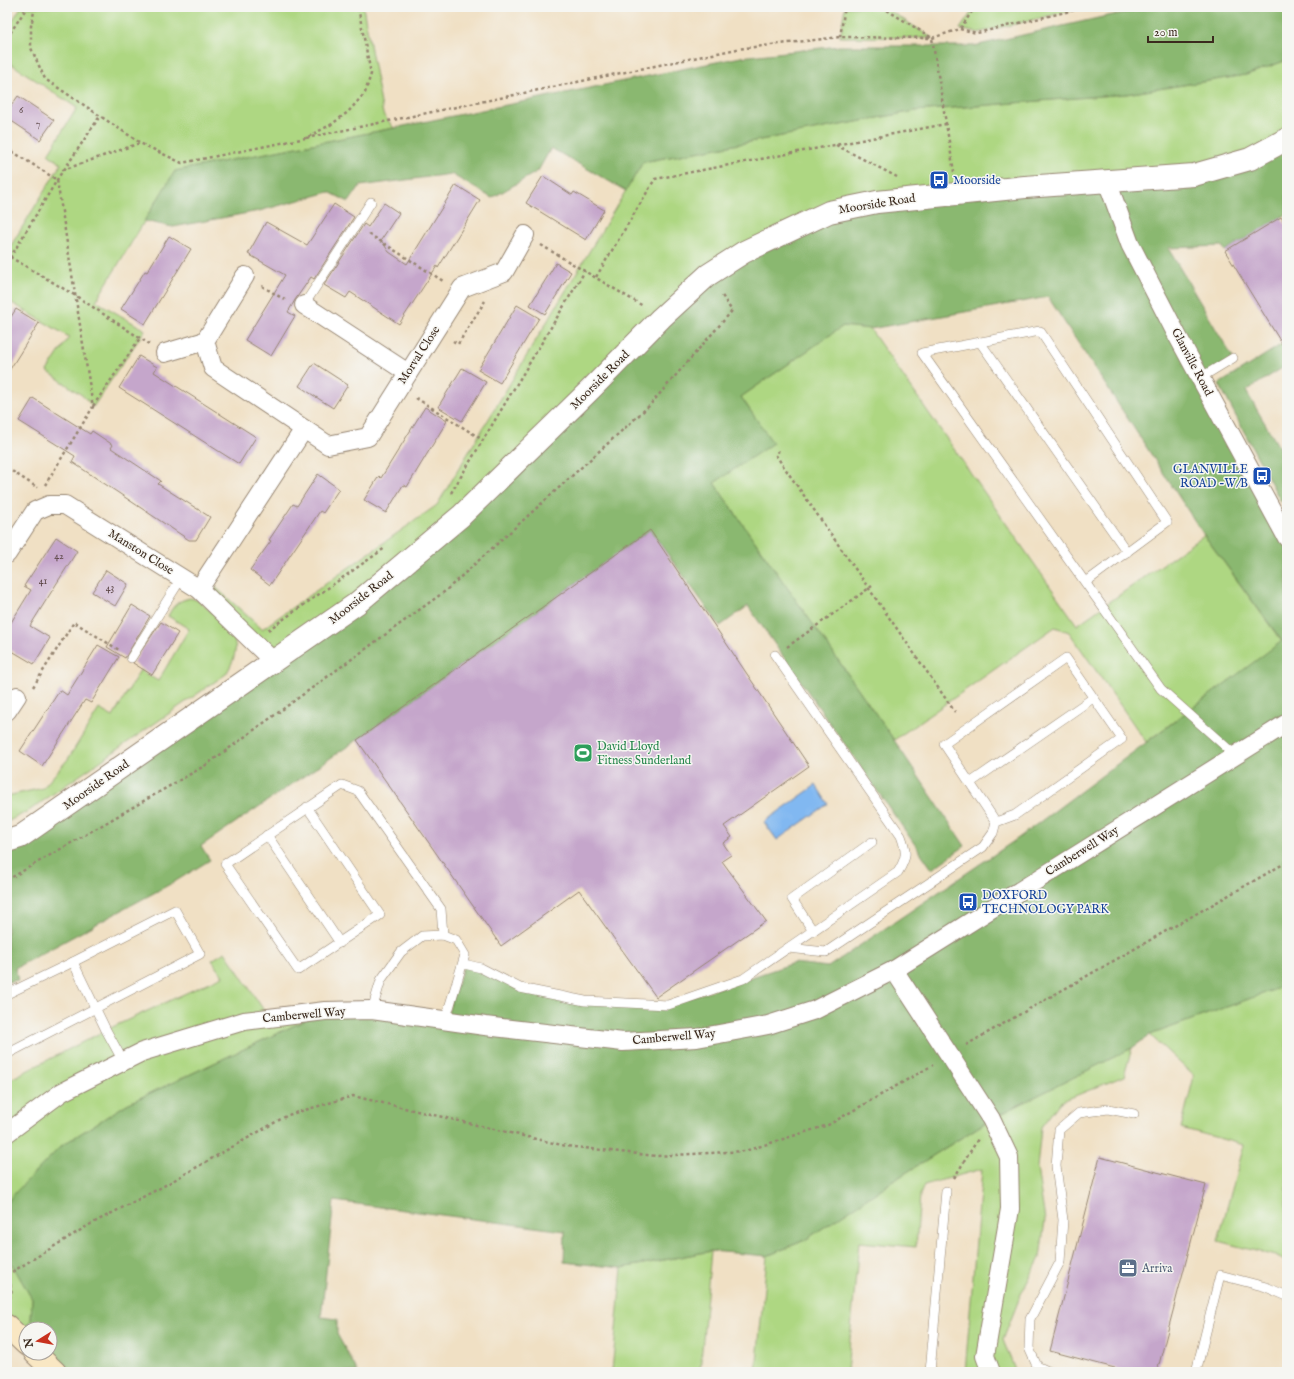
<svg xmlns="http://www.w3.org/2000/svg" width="1294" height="1379" viewBox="0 0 1294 1379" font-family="'IM FELL English',serif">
<rect width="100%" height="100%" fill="#f6f6f2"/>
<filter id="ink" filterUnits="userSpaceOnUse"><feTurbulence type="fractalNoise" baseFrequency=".025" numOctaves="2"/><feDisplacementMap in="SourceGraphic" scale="8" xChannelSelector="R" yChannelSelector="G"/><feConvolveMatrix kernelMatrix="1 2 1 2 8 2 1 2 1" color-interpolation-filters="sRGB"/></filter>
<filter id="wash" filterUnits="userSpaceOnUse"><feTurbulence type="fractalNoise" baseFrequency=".012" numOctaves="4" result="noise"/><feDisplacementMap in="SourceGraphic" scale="16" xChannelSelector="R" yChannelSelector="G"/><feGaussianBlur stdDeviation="0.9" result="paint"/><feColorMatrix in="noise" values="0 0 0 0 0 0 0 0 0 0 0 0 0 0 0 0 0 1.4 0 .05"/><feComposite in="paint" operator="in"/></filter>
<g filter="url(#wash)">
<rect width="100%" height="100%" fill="#f0e0c4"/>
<g fill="#aed782" stroke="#748050">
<polygon points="21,7 363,7 383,114 394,128 175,171 96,301 145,330 93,407 83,396 47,371 69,337 7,300 7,252 61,164 48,154 77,108 7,61 7,29"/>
<polygon points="845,7 884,7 932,38 840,37"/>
<polygon points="975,7 1087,7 977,33 960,29"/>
<polygon points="1287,60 1287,139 1250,159 1107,181 461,516 274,662 206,595 213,585 262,629 437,505 643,162 915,111 1126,94 1246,75"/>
<polygon points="843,326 870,329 1077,625 1204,535 1282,642 1146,742 1069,632 1055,627 894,740 714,483 772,443 741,397"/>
<path d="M 190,598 C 200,600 205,607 213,613 C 236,634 243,646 226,674 L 30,810 L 7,822 L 7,796 L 43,788 L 68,759 L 99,709 L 113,717 L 140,670 L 158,681 L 189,629 L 168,616 C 174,604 178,601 190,598 Z"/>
<polygon points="225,952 269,1018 325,1011 127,1104 61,1146 7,1204 7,1081 106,1030 223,976 212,960"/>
<polygon points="1287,985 1287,1262 1275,1256 1218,1241 1244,1145 1181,1128 1194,1076 1150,1035"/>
<polygon points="1132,1048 1124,1076 1060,1102 1041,1127 1037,1168 1045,1220 1040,1258 1021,1294 1003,1340 1015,1370 1018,1372 965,1372 982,1169 924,1185 920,1195 916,1247 859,1242 847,1372 756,1372 767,1256 805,1240 893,1181 991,1119"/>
<polygon points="711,1251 700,1372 627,1372 612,1371 622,1268"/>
<polygon points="7,1261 12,1264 32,1299 31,1320 17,1335 7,1326"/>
</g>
<g fill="#8ab870" stroke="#627147">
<polygon points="1156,7 1287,7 1287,60 1246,75 1126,94 915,111 643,162 626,191 551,148 538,171 492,198 451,174 360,186 349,202 329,192 259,211 173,227 144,221 175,171 394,128 741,57 839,46 974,46 1107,16"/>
<polygon points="1287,139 1287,214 1225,251 1222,246 1168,248 1233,358 1200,378 1280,523 1287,518 1287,985 1150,1035 1132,1048 991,1119 893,1181 805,1240 767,1256 711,1251 622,1268 564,1262 565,1231 334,1201 321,1317 337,1319 337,1334 358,1372 55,1372 50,1353 50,1329 26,1329 17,1335 31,1320 32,1299 12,1264 7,1261 7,1204 11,1197 61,1146 127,1104 325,1011 445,1021 464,964 520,988 585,1001 668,1005 794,963 828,967 1017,839 1282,641 1204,535 1048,297 870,329 843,326 741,397 773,443 714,483 894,740 965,846 932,869 748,606 720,626 650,530 357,740 201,846 210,860 176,881 15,968 18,980 7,982 7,841 356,604 708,275 829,212 1194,175"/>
<polygon points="1287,341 1287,365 1246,391 1287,461 1287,498 1281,502 1219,384"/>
</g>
<polygon fill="#81b8f1" stroke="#5e7188" points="816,785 828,804 777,840 764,822"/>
<g id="blocks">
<g fill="#c5a6cb">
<polygon points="18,96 54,120 40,140 7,118 7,112"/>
<polygon points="543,176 572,195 574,192 604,210 586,240 526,203"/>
<polygon points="456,185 480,200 438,268 437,266 399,324 350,292 346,298 324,285 364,224 368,227 384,203 399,213 381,240 389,252 407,264"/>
<polygon points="334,204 354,217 314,279 311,277 295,300 288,312 295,316 271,356 245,340 285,275 248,254 266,222 307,245"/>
<polygon points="1281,217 1287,227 1287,352 1225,251"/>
<polygon points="169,236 191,249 145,324 121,309 145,271 147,272"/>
<polygon points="556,263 571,272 545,314 530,305"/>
<polygon points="517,305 539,318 500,383 478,370"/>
<polygon points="16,309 39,323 7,374 7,323"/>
<polygon points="139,356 157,367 154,372 256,437 239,464 119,388"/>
<polygon points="314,363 348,385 333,408 299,386"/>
<polygon points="462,368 486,382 462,421 438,407"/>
<polygon points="33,398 90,434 92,431 113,445 111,448 161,481 158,484 210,517 196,540 189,540 72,462 75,456 19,421"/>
<polygon points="425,407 447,421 407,487 403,485 386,513 364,500 379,476 381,478"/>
<polygon points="318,474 339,489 323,513 320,511 270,585 250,570 271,541 269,540 293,504 297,506"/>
<polygon points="650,530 809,766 724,826 732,837 723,843 731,855 722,861 766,921 656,997 579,890 501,946 357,740"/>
<polygon points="56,537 77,551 30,626 50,638 34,664 7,648 7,629 31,590 24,586"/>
<polygon points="106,570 128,584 115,606 92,592"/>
<polygon points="132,605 150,616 125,658 107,647"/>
<polygon points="161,622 178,633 152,675 133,663"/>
<polygon points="98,645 119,657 91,703 85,700 42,766 20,751 60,690 67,695"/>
<polygon points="1100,1157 1206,1185 1157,1372 1130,1372 1050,1351"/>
</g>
</g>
</g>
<g filter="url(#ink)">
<use href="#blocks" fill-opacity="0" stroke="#968571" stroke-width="1"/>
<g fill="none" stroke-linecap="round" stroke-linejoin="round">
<g stroke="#968571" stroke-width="10">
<g id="service">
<polyline points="304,305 371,202"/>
<polyline points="980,342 1127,552"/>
<polyline points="1200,378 1233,358"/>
<polyline points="1086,582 1167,522 1040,331 922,353 1161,689 1235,755"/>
<polyline points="131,658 182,577"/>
<polyline points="970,783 1093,698"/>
<polyline points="307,807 380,915 298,970 225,864 342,785 358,791 441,909 443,935"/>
<polyline points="267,835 340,943"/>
<polyline points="813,931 792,899 872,842"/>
<polyline points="788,948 826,952 983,847 993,833 996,822 944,744 1066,658 1122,739 1015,815 996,822"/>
<path d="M 464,964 L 481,968 L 520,988 L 585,1001 L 668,1005 L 743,979 L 898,872 C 907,857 907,852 901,836 L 775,655"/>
<polyline points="7,994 73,962 106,1030 123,1061"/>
<polyline points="372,1010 381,980 401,952 422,936 443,935 456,940 465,955 445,1021"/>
<polyline points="7,1054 200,954 175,910 73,962"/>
<polyline points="930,1372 946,1191"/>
<polyline points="1050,1372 1037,1366 1029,1348 1030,1319 1060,1262 1063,1220 1056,1166 1059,1130 1079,1113 1108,1109 1134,1114"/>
<polyline points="1196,1372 1220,1275 1266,1287 1287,1296"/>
</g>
</g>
<g stroke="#968571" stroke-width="20">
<g id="minor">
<polyline points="1107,181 1130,244 1177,335 1287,538"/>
<polyline points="245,276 205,341 213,368 328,445 368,437 462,288 504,272 525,235"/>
<polyline points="304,305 408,373"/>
<polyline points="165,353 205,341"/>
<polyline points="7,554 35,511 49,505 65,505 199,589 274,662"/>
<polyline points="199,589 304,429"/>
<polyline points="7,711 17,696"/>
<polyline points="894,970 991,1119 1009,1157 1010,1209 985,1356 991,1372"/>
<polyline points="7,1133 62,1092 142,1052 244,1021 269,1018 325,1011 372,1010 485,1026 623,1042 697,1038 768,1025 815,1010 894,970 1287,723"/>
</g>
</g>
<g stroke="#968571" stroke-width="24">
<polyline id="tertiary" points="7,841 20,837 356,604 461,516 590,390 661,318 708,275 744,252 829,212 877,202 1025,187 1194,175 1250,159 1287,139"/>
</g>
<g stroke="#968571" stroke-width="24">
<g id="secondary">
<polyline points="7,1326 26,1344"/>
<polyline points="35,1353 55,1372"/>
</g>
</g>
<g stroke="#968571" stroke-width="2.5" stroke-dasharray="3 3" stroke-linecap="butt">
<polyline points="35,7 31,26 31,48 45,79 139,142"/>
<polyline points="882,7 932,38 954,172"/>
<polyline points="960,29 977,33 1087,7"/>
<polyline points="840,37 845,7"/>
<polyline points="7,38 27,7"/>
<polyline points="306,138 737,49 840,37 932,38 960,29 975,7"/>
<polyline points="836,145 897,177"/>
<polyline points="7,148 57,180 93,407 45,485"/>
<polyline points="64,170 100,116"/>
<polyline points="369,234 443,281"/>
<polyline points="541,245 643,306"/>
<polyline points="10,257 76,296 149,344"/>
<polyline points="7,263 63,170 140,143 182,163 306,138 332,124 348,112 365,93 371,74 358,7"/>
<polyline points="596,277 655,179 946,124"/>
<polyline points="262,286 285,300"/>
<polyline points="453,341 458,344 485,301"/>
<polyline points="416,398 483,440"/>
<polyline points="93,406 140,338"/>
<polyline points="779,451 775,454 955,712"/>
<polyline points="7,468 38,488"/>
<polyline points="451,493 585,271"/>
<polyline points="268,630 385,548"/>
<polyline points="787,647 872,586"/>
<polyline points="33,687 74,622 119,650"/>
<polyline points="7,880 206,765 444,592 649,406 732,311 721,294"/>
<polyline points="966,1045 1287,862"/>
<polyline points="954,1178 978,1139"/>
<polyline points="7,1275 89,1225 162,1187 288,1115 353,1096 566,1146 656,1156 745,1151 828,1125 933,1065"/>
<path d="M 7,1280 L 9,1280 C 12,1289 13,1294 7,1302"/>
</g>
<use href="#service" stroke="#fff" stroke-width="9"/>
<use href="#minor" stroke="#fff" stroke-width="18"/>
<use href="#tertiary" stroke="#fff" stroke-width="22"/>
<use href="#secondary" stroke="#f9e7c3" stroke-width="22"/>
</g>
</g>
<defs>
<g id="bus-square" transform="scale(1)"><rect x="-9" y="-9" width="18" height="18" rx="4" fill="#1a4fb4" stroke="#f6f6f2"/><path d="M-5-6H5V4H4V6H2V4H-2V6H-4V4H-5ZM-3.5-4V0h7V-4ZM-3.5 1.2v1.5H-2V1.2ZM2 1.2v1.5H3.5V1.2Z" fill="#fff"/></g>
<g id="stadium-square" transform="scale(1)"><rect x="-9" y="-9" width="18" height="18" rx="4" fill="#2e9e5b" stroke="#f6f6f2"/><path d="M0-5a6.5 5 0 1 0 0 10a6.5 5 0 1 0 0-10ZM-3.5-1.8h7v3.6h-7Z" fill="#fff"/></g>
<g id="office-square" transform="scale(1)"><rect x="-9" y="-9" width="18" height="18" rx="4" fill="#5c6f8a" stroke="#f6f6f2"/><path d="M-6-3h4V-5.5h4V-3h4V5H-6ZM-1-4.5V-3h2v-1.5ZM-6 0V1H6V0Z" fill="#fff"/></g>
</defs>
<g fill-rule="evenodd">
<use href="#bus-square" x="939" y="180"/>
<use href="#bus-square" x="1262" y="476"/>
<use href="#stadium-square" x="583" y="753"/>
<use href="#bus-square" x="968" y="902"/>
<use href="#office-square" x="1128" y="1268"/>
</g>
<g text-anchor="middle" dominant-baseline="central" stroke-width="3" stroke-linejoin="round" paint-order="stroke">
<g font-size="10" fill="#5e4949">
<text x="21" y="110">6</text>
<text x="38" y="124">7</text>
<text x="59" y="556">42</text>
<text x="43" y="581">41</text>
<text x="110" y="588">43</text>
</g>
<g font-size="12" fill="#164399" stroke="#f6f6f2" text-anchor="start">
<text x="953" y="180">Moorside</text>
<text x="1248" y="469" text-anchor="end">GLANVILLE<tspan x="1248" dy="14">ROAD -W/B</tspan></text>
<text x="982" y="895">DOXFORD<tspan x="982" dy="14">TECHNOLOGY PARK</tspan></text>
</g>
<g font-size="12" fill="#3b2a1e" stroke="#f6f6f2">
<text transform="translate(877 204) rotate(-9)">Moorside Road</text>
<text transform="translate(419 355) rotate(-57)">Morval Close</text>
<text transform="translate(1192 362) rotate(62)">Glanville Road</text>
<text transform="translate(600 380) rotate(-45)">Moorside Road</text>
<text transform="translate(141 552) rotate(32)">Manston Close</text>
<text transform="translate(361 598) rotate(-38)">Moorside Road</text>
<text transform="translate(96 785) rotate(-35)">Moorside Road</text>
<text transform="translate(1082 851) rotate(-32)">Camberwell Way</text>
<text transform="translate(304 1015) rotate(-5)">Camberwell Way</text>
<text transform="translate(674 1037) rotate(-5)">Camberwell Way</text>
</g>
<g font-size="12" fill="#27864d" stroke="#f6f6f2" text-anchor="start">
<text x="597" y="746">David Lloyd<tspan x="597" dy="14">Fitness Sunderland</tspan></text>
</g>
<g font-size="12" fill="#4e5e75" stroke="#f6f6f2" text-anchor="start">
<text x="1142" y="1268">Arriva</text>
</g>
</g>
<rect width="1294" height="1379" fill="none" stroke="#f6f6f2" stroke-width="24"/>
<g transform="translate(38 1341) rotate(259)"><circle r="19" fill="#f6f6f2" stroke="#aba49d"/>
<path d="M0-3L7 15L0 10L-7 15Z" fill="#c8321e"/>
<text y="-6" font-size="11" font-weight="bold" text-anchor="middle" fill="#3b2a1e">N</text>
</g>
<path d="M1148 36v6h65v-6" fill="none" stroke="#3b2a1e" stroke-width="2"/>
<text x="1154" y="36" font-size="12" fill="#3b2a1e" stroke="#f6f6f2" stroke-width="3" paint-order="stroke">20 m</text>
</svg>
